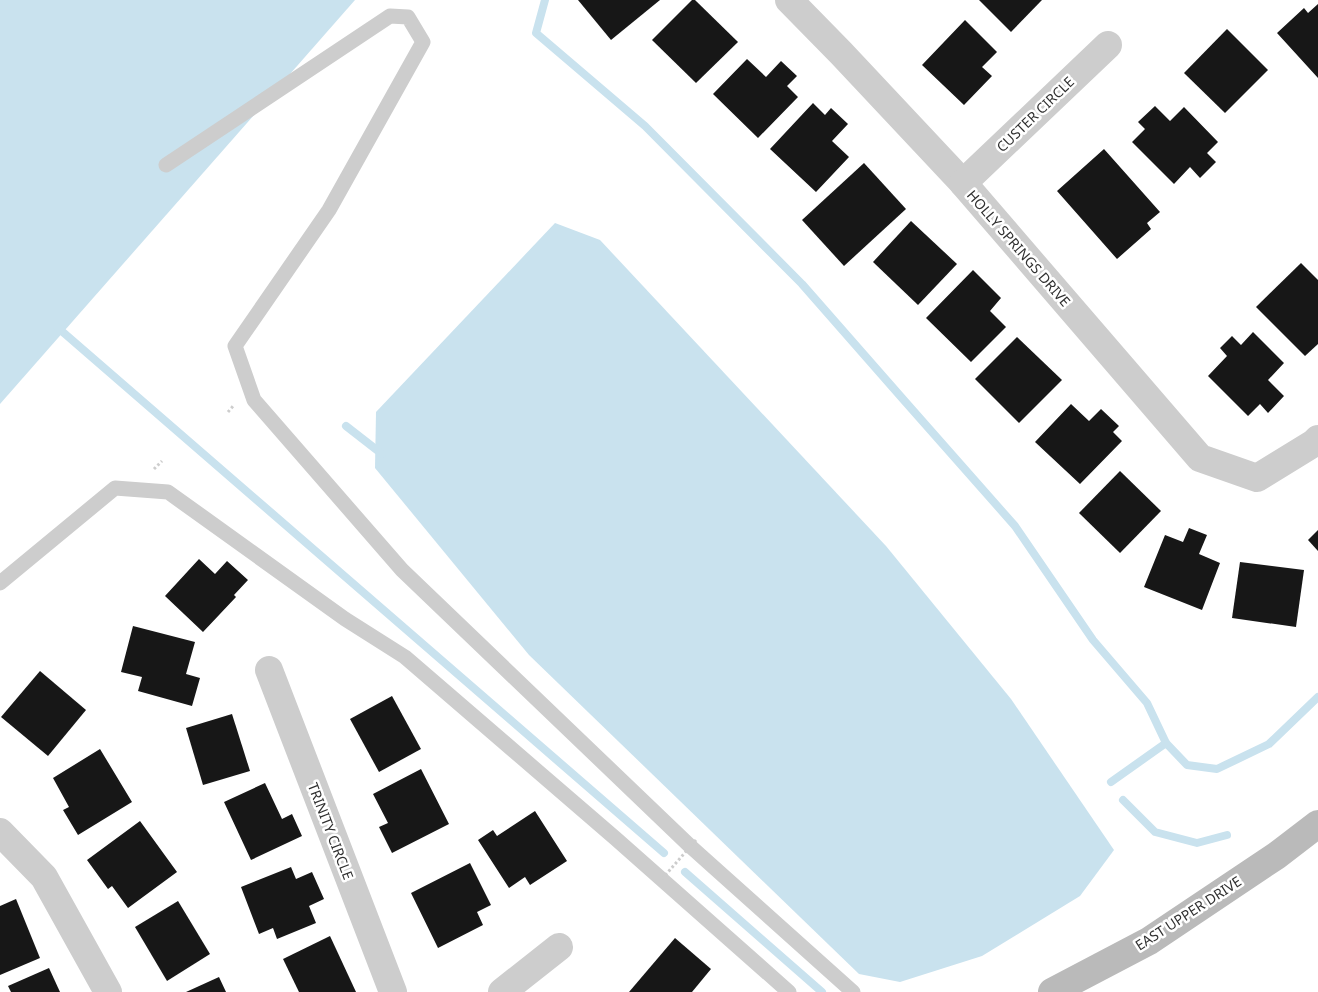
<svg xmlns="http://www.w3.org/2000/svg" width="1318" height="992" viewBox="0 0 1318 992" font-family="'Noto Sans',sans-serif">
<rect width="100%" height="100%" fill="#fff"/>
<g fill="#c9e2ee">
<polygon points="0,0 355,0 0,404"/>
<polygon points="555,223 600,240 886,546 1011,699 1114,850 1080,896 982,956 900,982 859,974 529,655 375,468 376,412"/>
</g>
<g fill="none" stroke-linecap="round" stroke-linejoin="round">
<g stroke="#c9e2ee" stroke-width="8">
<polyline points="545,0 536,33 645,126 802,284 902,398 1015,526 1093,640 1147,703 1166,743"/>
<polyline points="57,327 664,853"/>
<polyline points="346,426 382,454"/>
<polyline points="1111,782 1166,743 1187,765 1217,769 1269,744 1318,697"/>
<polyline points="1123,800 1155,832 1197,843 1227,835"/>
<polyline points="685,872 822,992"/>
</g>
</g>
<g fill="#171717">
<polygon points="578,0 660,0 611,40"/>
<polygon points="692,0 695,0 738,42 696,83 652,40"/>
<polygon points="979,0 1042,0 1011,32"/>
<polygon points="1318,4 1318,78 1277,33 1304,8 1308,13"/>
<polygon points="965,20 997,52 982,67 992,76 964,105 922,65"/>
<polygon points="1227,29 1268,70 1225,113 1184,73"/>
<polygon points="747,59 766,77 781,61 797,76 787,86 798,97 758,138 713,94"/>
<polygon points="813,103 825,115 831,108 848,124 832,141 849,157 816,192 770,149"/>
<polygon points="1155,106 1170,121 1184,107 1218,142 1207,153 1216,162 1200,178 1190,167 1174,184 1132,142 1145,129 1138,122"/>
<polygon points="1104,149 1160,212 1147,223 1151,229 1117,259 1057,191"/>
<polygon points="864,163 906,209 844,266 802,220"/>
<polygon points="911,221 957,264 918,305 873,262"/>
<polygon points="1301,263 1318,280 1318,344 1305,356 1256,307"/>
<polygon points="973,270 1001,298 990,311 1006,327 971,362 926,318"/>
<polygon points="1253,332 1284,363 1268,380 1284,396 1268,413 1260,404 1248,416 1208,376 1227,356 1220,348 1232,336 1241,345"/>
<polygon points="1017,337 1062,380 1019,423 975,379"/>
<polygon points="1071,404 1089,421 1101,409 1119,426 1113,432 1122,441 1080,484 1035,442"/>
<polygon points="1120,471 1161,511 1120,553 1079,513"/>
<polygon points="1189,528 1207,535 1199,554 1220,563 1202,610 1144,587 1165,535 1183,542"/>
<polygon points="1318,530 1318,551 1308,540"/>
<polygon points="199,559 215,574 227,561 248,580 234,595 236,597 203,632 165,596"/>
<polygon points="1240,562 1304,570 1296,627 1232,618"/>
<polygon points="133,626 195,642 186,674 200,678 192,706 138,691 142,677 121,672"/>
<polygon points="40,671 86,710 48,756 1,717"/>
<polygon points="392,696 421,749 379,772 350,719"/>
<polygon points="232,714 250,771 203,785 186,728"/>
<polygon points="100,749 132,802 78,835 63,810 69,807 53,778"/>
<polygon points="421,769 449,824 392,853 379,827 388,823 373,794"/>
<polygon points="265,783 282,819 292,814 302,836 251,860 224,802"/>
<polygon points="535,811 567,861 530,885 525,877 509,888 478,840 493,830 497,836"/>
<polygon points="140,821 177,872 128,908 112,886 108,889 87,860"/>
<polygon points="470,863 491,905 477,912 483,925 438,948 411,893"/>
<polygon points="291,867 296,879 312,872 324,899 309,906 316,923 277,939 273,928 259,934 241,887"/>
<polygon points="16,899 40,958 0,975 0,906"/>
<polygon points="178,901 210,954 167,981 135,927"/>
<polygon points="330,936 356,992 299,992 283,959"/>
<polygon points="675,938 711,969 692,992 629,992"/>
<polygon points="49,968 60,992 11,992 8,986"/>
<polygon points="219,977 226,992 186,992"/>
</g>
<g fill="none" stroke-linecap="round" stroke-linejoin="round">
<g stroke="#cdcdcd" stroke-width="3" stroke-dasharray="2.5 2.5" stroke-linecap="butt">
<polyline points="228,412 234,405"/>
<polyline points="154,469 162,461"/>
</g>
<g stroke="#cdcdcd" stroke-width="15">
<polyline points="166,165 390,16 408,17 423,42 329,210 235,346 254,400 402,570 690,846 853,992"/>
<polyline points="0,583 115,488 168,492 345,619 405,657 615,838 789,992"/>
</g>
<g stroke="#cdcdcd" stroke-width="28">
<polyline points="789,0 841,53 963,183 1200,458 1257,478 1314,443 1318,439"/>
<polyline points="963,183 1108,45"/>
<polyline points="269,670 393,992"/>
<polyline points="0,832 44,877 108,992"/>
<polyline points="502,992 559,947"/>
</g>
<polyline stroke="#bababa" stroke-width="28" points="1052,992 1149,941 1276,856 1318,824"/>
<polyline stroke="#cdcdcd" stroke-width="3" stroke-dasharray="2.5 2.5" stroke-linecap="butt" points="662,879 696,840"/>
</g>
<g text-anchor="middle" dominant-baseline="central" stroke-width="5" stroke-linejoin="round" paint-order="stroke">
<g font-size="14" fill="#303030" stroke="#fff">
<text transform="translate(1035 114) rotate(-44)">CUSTER CIRCLE</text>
<text transform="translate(1019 248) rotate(49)">HOLLY SPRINGS DRIVE</text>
<text transform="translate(331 831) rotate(69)">TRINITY CIRCLE</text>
<text transform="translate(1188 913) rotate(-33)">EAST UPPER DRIVE</text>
</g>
</g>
</svg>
